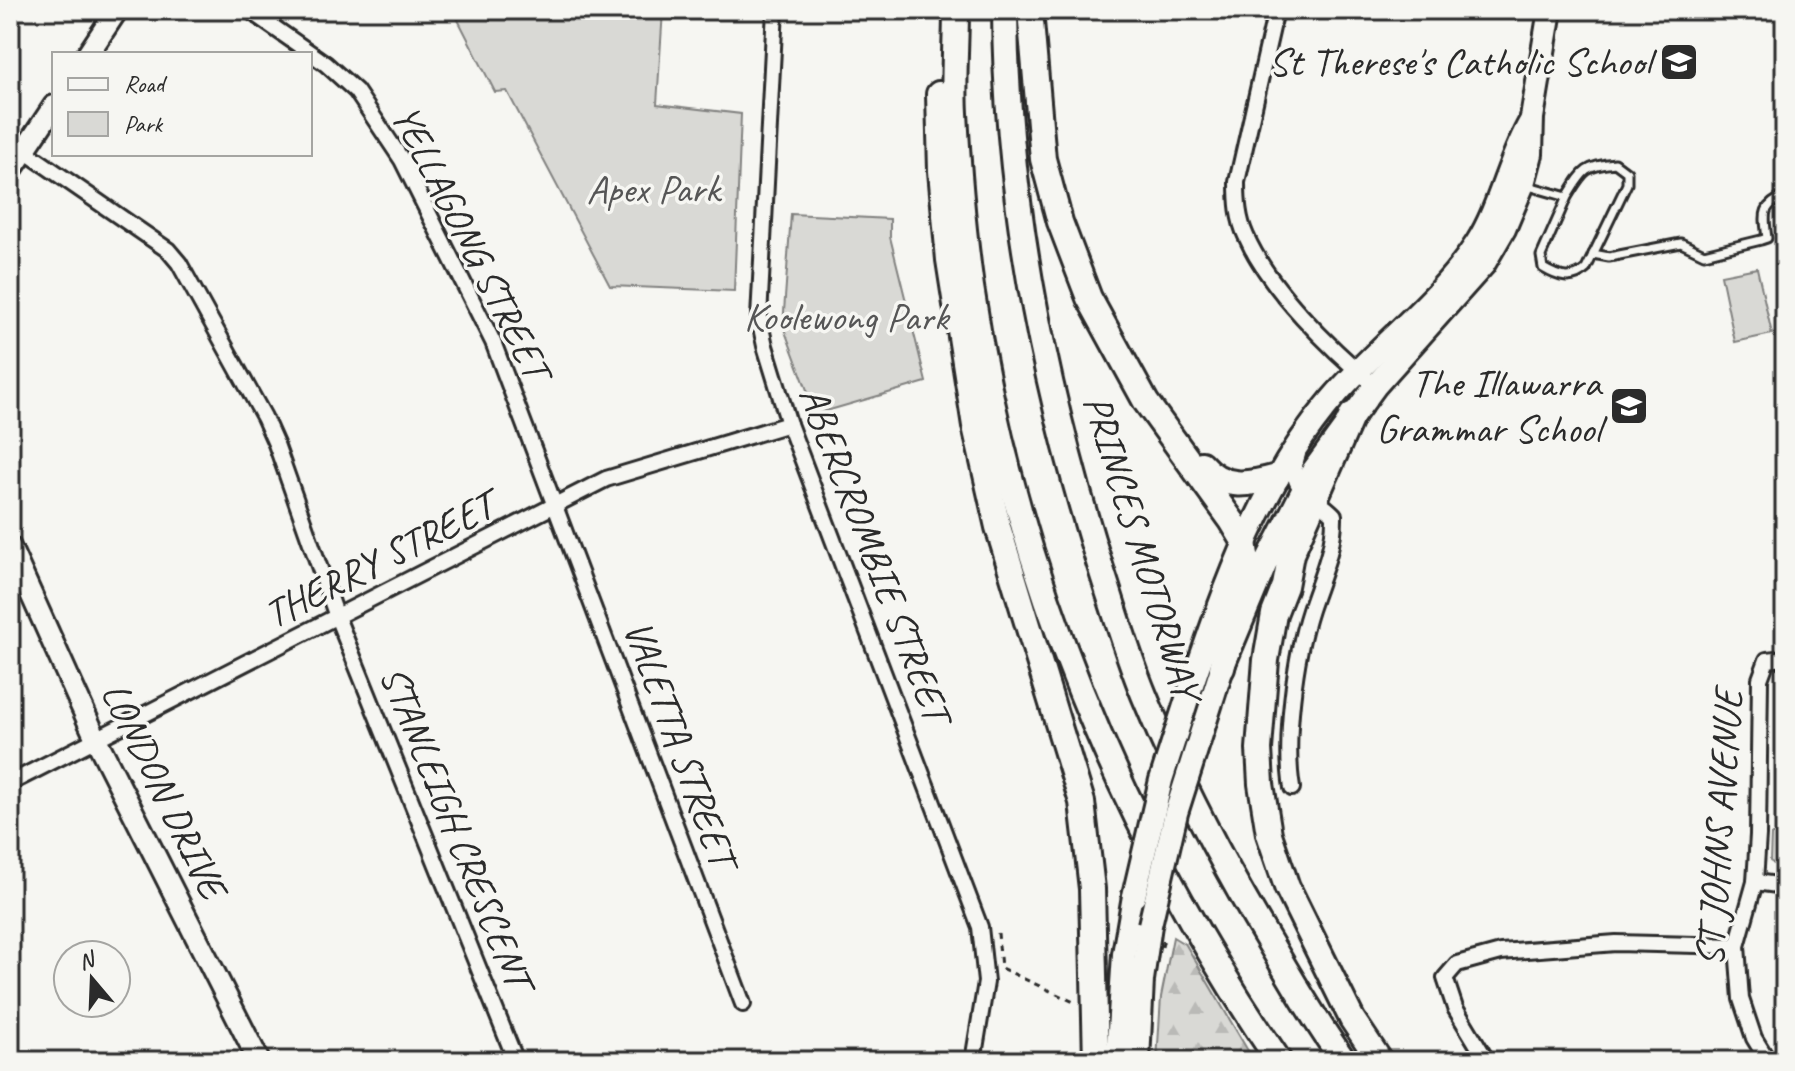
<svg xmlns="http://www.w3.org/2000/svg" width="1795" height="1071" viewBox="0 0 1795 1071" font-family="Caveat,sans-serif">
<defs>
<pattern id="forest-firs" width="22" height="20" patternUnits="userSpaceOnUse" patternTransform="scale(2)"><rect width="22" height="20" fill="#d9d9d5"/><path d="M5 1l3.5 6h-7zM16 11l3.5 6h-7z" fill="#babab7"/></pattern>
</defs>
<rect width="100%" height="100%" fill="#f6f6f2"/>
<filter id="ink" filterUnits="userSpaceOnUse"><feTurbulence type="fractalNoise" baseFrequency=".0125" numOctaves="2"/><feDisplacementMap in="SourceGraphic" scale="16" xChannelSelector="R" yChannelSelector="G"/><feConvolveMatrix kernelMatrix="1 2 1 2 8 2 1 2 1" color-interpolation-filters="sRGB"/></filter>
<g filter="url(#ink)">
<polygon fill="url(#forest-firs)" stroke="#828280" stroke-width="2" points="1173,937 1186,945 1254,1061 1157,1061 1161,997"/>
<g fill="#d9d9d5" stroke="#828280" stroke-width="2">
<polygon points="453,10 663,10 657,104 741,114 734,291 610,286 507,91 495,92"/>
<polygon points="791,214 890,219 890,237 926,382 816,414 783,326"/>
<polygon points="1785,225 1785,290 1775,250 1779,227"/>
<polygon points="1757,268 1772,334 1735,342 1721,275"/>
<polygon points="1771,835 1785,835 1785,869 1780,868 1770,861"/>
</g>
<g fill="none" stroke-linecap="round" stroke-linejoin="round">
<g stroke="#2b2b2b" stroke-width="13">
<g id="lane">
<path d="M 1525,185 L 1567,197 L 1541,256 L 1543,268 C 1558,277 1572,282 1586,269 L 1627,184 L 1627,172 L 1615,163 C 1584,166 1583,171 1567,197"/>
<path d="M 1593,254 L 1609,257 L 1681,243 L 1704,254 L 1761,240 L 1767,238 C 1764,214 1761,206 1785,196"/>
</g>
</g>
<g stroke="#2b2b2b" stroke-width="20">
<g id="street">
<polyline points="249,10 326,64 356,91 402,160 493,342 743,1004"/>
<polyline points="775,10 759,318 765,346 789,424 980,927 986,982 973,1061"/>
<path d="M 1276,10 L 1237,182 C 1237,201 1238,219 1246,236 C 1269,289 1331,349 1375,386"/>
<polyline points="10,141 168,250 179,263 264,417 276,444 337,617 516,1061"/>
<polyline points="10,783 606,479 789,424"/>
<path d="M 1292,788 C 1284,741 1295,656 1310,610 C 1320,579 1335,548 1334,515 C 1312,492 1285,492 1298,454"/>
<polyline points="1755,882 1785,886"/>
<polyline points="1487,1061 1455,1008 1445,978 1457,964 1501,952 1616,943 1737,946"/>
<polyline points="1768,1061 1754,1038 1741,999 1737,946 1755,882 1758,835 1760,679 1767,660 1785,658"/>
</g>
</g>
<g stroke="#2b2b2b" stroke-width="26">
<g id="secondary">
<polyline points="88,54 117,10"/>
<polyline points="10,172 54,106"/>
<polyline points="10,547 97,741 259,1061"/>
</g>
</g>
<g stroke="#2b2b2b" stroke-width="28">
<g id="primary">
<path d="M 1188,696 C 1224,591 1259,484 1333,398 C 1378,345 1439,302 1477,243 C 1501,205 1508,160 1531,121"/>
<polyline points="1203,728 1222,668 1265,565 1313,471 1375,386 1483,265 1504,229 1523,184 1531,154 1532,118 1550,10"/>
<polyline points="1117,1061 1124,954 1134,896"/>
<polyline points="1138,1061 1142,980 1150,925"/>
</g>
</g>
<g stroke="#2b2b2b" stroke-width="30">
<g id="highway">
<path d="M 956,10 C 956,44 953,79 955,113 C 958,170 963,230 971,287 C 1012,566 1121,829 1279,1061"/>
<path d="M 1005,10 C 1006,202 1045,393 1103,575 C 1116,615 1128,656 1144,695 C 1179,781 1222,863 1270,943 C 1293,983 1317,1024 1344,1061"/>
<polyline points="1030,10 1043,159 1060,222 1089,298 1146,402 1232,521 1244,541 1247,563 1222,668"/>
<polyline points="939,94 941,171 949,260 975,426 998,527 1082,802 1092,889 1096,1061"/>
<polyline points="1352,415 1291,554 1285,586 1274,614 1266,660 1259,749 1261,784 1269,834 1287,887 1352,1019 1380,1061"/>
<path d="M 1201,464 C 1223,490 1248,485 1277,477"/>
</g>
</g>
<polyline stroke="#2b2b2b" stroke-width="3" stroke-dasharray="6 6" stroke-linecap="butt" points="998,933 1001,968 1076,1003"/>
<use href="#lane" stroke="#f6f6f2" stroke-width="7"/>
<use href="#street" stroke="#f6f6f2" stroke-width="14"/>
<use href="#secondary" stroke="#f6f6f2" stroke-width="20"/>
<use href="#primary" stroke="#f6f6f2" stroke-width="22"/>
<use href="#highway" stroke="#f6f6f2" stroke-width="24"/>
<g stroke="#2b2b2b" stroke-width="28" stroke-linecap="butt">
<g id="primary-bridge">
<polyline points="1134,896 1161,780 1188,696"/>
<polyline points="1150,925 1176,813 1203,728"/>
</g>
</g>
<polyline stroke="#2b2b2b" stroke-width="3" stroke-dasharray="6 6" stroke-linecap="butt" points="1162,947 1164,938"/>
<use href="#primary-bridge" stroke="#f6f6f2" stroke-width="22"/>
</g>
</g>
<defs>
<g id="school-square" transform="scale(2)"><rect x="-9" y="-9" width="18" height="18" rx="4" fill="#2b2b2b" stroke="#f6f6f2"/><path d="M0-5L7-2L0 1L-7-2ZM-4 1L0 2.5L4 1V4Q0 6-4 4Z" fill="#fff"/></g>
</defs>
<g fill-rule="evenodd">
<use href="#school-square" x="1679" y="62"/>
<use href="#school-square" x="1629" y="406"/>
</g>
<g text-anchor="middle" dominant-baseline="central" stroke-width="7" stroke-linejoin="round" paint-order="stroke">
<g font-size="40" fill="#2b2b2b" stroke="#f6f6f2" text-anchor="end">
<text x="1651" y="62">St Therese's Catholic School</text>
<text x="1601" y="383">The Illawarra<tspan x="1601" dy="46">Grammar School</tspan></text>
</g>
<g font-size="40" fill="#565656" stroke="#f6f6f2">
<text x="653" y="189">Apex Park</text>
<text x="846" y="317">Koolewong Park</text>
</g>
<g font-size="40" fill="#2b2b2b" stroke="#f6f6f2">
<text transform="translate(471 242) rotate(63)">YELLAGONG STREET</text>
<text transform="translate(1142 547) rotate(73)">PRINCES MOTORWAY</text>
<text transform="translate(875 554) rotate(69)">ABERCROMBIE STREET</text>
<text transform="translate(379 560) rotate(-27)">THERRY STREET</text>
<text transform="translate(680 743) rotate(70)">VALETTA STREET</text>
<text transform="translate(164 790) rotate(64)">LONDON DRIVE</text>
<text transform="translate(456 827) rotate(68)">STANLEIGH CRESCENT</text>
<text transform="translate(1719 828) rotate(-86)">ST JOHNS AVENUE</text>
</g>
</g>
<rect width="1795" height="1071" fill="none" stroke="#f6f6f2" stroke-width="40"/>
<rect x="20" y="20" width="1755" height="1031" fill="none" stroke="#2b2b2b" stroke-width="3" filter="url(#ink)"/>
<rect x="52" y="52" width="260" height="104" fill="#f6f6f2" stroke="#a5a5a2" stroke-width="2"/>
<rect x="68" y="78" width="40" height="12" fill="#f6f6f2" stroke="#a5a5a2" stroke-width="2"/>
<text x="124" y="92" font-size="24" fill="#2b2b2b">Road</text>
<rect x="68" y="112" width="40" height="24" fill="#d9d9d5" stroke="#a5a5a2" stroke-width="2"/>
<text x="124" y="132" font-size="24" fill="#2b2b2b">Park</text>
<g transform="translate(92 979) rotate(341)"><circle r="38" fill="#f6f6f2" stroke="#a5a5a2" stroke-width="2"/>
<path d="M0-6L14 30L0 20L-14 30Z" fill="#2b2b2b"/>
<text y="-12" font-size="22" font-weight="bold" text-anchor="middle" fill="#2b2b2b">N</text>
</g>
</svg>
